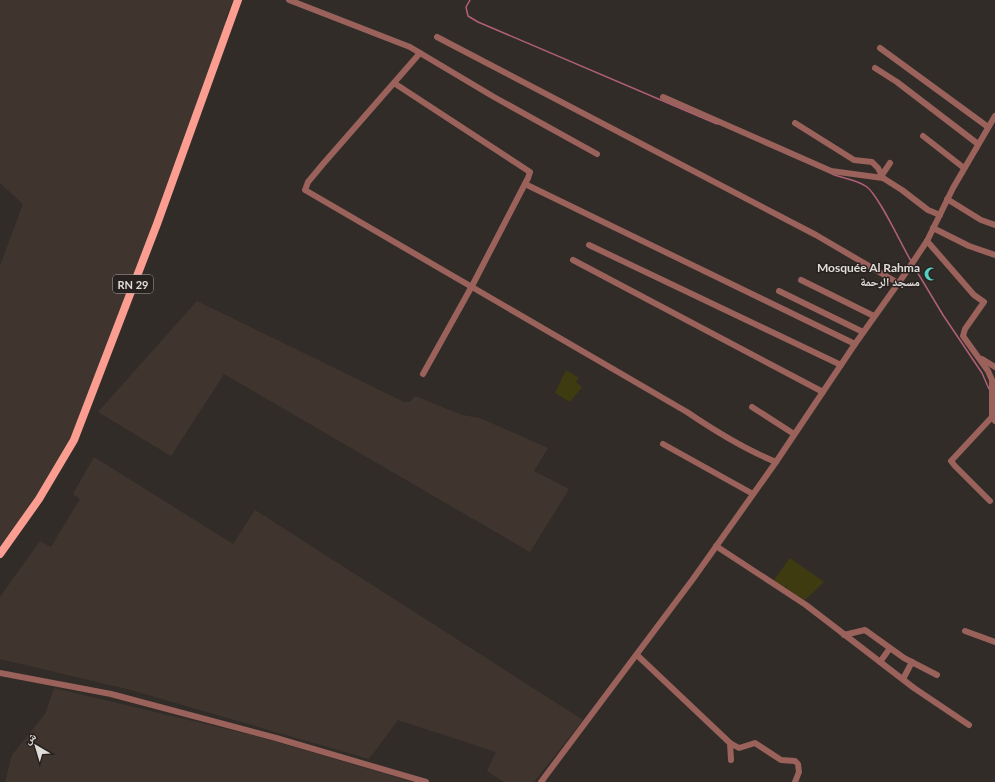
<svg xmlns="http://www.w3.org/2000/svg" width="995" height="782" viewBox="0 0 995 782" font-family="Lato,'Noto Naskh Arabic',sans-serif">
<rect width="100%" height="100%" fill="#312c28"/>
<g fill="#40352e">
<polygon points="0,0 233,0 225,20 230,22 74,440 49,481 0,546 0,266 23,204 0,183"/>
<polygon points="197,301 404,402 410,402 415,396 462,415 480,418 548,448 534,471 569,489 530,552 224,374 171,456 98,412"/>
<polygon points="94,457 233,544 255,510 583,720 534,782 504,782 487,771 496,752 398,720 369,759 131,690 0,659 0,597 40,541 51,547 80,499 73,494"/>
<polygon points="54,688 252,735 413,782 5,782 12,755 45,714"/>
</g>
<g fill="#3e3b11">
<polygon points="566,370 579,378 576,382 582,387 570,402 555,393"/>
<polygon points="790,558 824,582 805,600 789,591 786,586 783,588 773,581"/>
</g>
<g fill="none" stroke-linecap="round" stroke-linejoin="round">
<g stroke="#b15f78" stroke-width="1.5">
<polyline points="470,0 466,7 468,16 478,22 717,124"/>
<path d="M 832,174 C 844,179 856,179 867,187 C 879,196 902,246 911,261"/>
<polyline points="913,265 943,315 982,373 989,389"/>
</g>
<g stroke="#9b625b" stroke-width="6">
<polyline points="289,0 410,47 494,97 597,154"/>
<polyline points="437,37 816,235 898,283"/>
<polyline points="880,48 988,127"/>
<path d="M 420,53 L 323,164 L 308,182 L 305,190 L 687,412 C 715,431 744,449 776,462"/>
<polyline points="875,68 897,82 978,144"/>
<polyline points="394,83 530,172 528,178 472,286 423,374"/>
<polyline points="663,97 831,171 883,178 902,190 928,210 940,215"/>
<polyline points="795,123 854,160 872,162 878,168 883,178"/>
<polyline points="923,136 964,168"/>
<polyline points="882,175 890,163"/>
<polyline points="525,184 855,344"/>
<polyline points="947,199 981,220 995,225"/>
<polyline points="933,228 969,246 995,255"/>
<polyline points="927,241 974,295 984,302 965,329 963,336 988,371 992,380 992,417 995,421"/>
<polyline points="589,245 841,365"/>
<polyline points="573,260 823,392"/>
<polyline points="801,280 874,316"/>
<polyline points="779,291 863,332"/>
<polyline points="982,359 995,367"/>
<polyline points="752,407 794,434"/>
<polyline points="663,444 753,494"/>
<polyline points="990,501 955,466 951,461 992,417"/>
<polyline points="716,546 806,605 914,688 969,725"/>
<polyline points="965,631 995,642"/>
<polyline points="844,635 865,630 904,658 937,675"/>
<polyline points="637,655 730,743 739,748 755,743 781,760 795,761 798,764 799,772 795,782"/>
<polyline points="880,662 890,648"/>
<polyline points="0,673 111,694 276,738 426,782"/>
<polyline points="903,679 912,662"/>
<polyline points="730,743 731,760"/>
<polyline points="541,782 693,579 776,462 855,344 907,271 927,241 953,188 995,116"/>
</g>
<polyline stroke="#fb9d91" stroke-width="8" points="0,554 39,499 74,440 157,224 238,0"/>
</g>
<defs>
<g id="mosque-bare" transform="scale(1.08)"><path d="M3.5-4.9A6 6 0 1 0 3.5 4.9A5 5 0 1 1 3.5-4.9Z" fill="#57cec1" stroke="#27221f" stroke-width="2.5" paint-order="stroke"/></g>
</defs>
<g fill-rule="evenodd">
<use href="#mosque-bare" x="931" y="274"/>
</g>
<g text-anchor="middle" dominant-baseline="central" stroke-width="3" stroke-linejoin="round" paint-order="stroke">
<rect fill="#27221f" stroke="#a8a4a2" stroke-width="1" x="113" y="275" width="40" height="18" rx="3"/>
<g font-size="11" font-weight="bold" fill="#e0dcda">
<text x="133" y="284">RN 29</text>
</g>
<g font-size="12" font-weight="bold" fill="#e0dcda" stroke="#27221f" text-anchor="end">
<text x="920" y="267">Mosquée Al Rahma<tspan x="920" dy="14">مسجد الرحمة</tspan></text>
</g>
</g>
<g transform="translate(36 746) rotate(322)" stroke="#27221f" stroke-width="3" paint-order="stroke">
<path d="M0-3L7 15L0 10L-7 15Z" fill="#e0dcda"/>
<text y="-6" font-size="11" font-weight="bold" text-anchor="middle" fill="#e0dcda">ش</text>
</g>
</svg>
